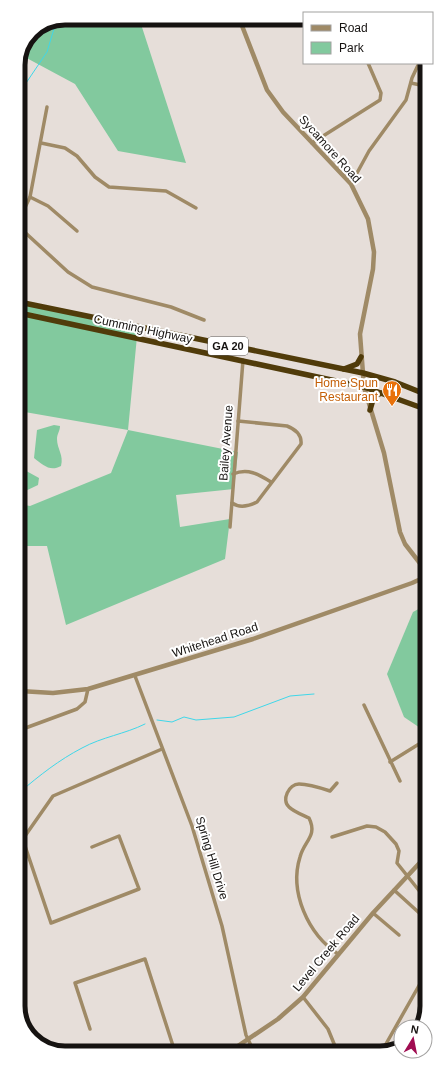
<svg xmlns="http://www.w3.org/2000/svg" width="445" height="1071" viewBox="0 0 445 1071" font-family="Helvetica,sans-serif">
<rect width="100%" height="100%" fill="#e6ded9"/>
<g fill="#82c99e">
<polygon points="65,18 139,18 186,163 118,151 75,84 21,55 32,31"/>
<polygon points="19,300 138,326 128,430 238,452 234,489 176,495 180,527 230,519 225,559 66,625 47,546 19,546 19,504 30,506 111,473 128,430 19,411"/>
<path d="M 54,425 L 60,426 C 60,431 57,434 57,439 C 57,449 64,455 61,466 C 50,472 43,465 34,458 L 37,430 Z"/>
<polygon points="19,467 39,478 38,485 19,494"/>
<polygon points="426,605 426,732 404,717 387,674 413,612"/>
</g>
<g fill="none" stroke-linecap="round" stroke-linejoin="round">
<g stroke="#3fd7e9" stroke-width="1">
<polyline points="18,95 47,52 56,22"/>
<polyline points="157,720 172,722 184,717 196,720 234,717 290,696 314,694"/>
<path d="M 20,792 C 40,775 59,760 82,748 C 102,737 125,734 145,724"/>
</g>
<g stroke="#9f8a66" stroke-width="3.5">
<polyline points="411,83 425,86"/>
<polyline points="41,143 65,148 77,156 95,177 109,187 166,191 196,208"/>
<polyline points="312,143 380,100 381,93 368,63"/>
<polyline points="351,184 369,151 406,100 412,78 419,63"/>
<polyline points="30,197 48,206 77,231"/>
<polyline points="18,222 30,197 47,107"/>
<polyline points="18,226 68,272 92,287 171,307 204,320"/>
<path d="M 233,474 C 248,468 258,474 271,482"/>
<path d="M 232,503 C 239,508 249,506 257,502 L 301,444 C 302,435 295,429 287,426 L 238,421"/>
<polyline points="230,527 243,360"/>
<polyline points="135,676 192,826 222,926 246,1035 254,1052"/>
<polyline points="364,705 400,781"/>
<polyline points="20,730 77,709 85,702 88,689"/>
<polyline points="390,762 419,744 426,745"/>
<path d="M 337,783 L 330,791 C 321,788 309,784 299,784 C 289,784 281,800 289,807 C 294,812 303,815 309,818 C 318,836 304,841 300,857 C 289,892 308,934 338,954"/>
<polyline points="332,837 367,826 376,827 385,832 396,844 399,851 397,863 425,898"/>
<polyline points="92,847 119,836 139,889 51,923 24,843 25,836 53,796 162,749"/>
<polyline points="394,890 427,920"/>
<polyline points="373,913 399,935"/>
<polyline points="303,997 328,1029 337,1051"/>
<polyline points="90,1029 75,983 145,959 175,1052"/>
<polyline points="382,1051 425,975"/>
<polyline points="168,1052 174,1050"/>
</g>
<g stroke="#9f8a66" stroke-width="4.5">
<polyline points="239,18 267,90 283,112 351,184 368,219 374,252 373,269 360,334 364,387 384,453 400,532 405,544 426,571"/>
<polyline points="20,691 53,693 88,689 253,639 412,583 423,578 426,574"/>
<polyline points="229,1052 278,1019 303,997 373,913 427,855"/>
</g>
<g stroke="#503b0a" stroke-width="5.5">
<polyline points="19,302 363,373 395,382 425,394"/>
<polyline points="19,313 364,387 425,409"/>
<polyline points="344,369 357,364 361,357"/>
<polyline points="370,410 374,396 382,393"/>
</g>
</g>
<defs>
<g id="restaurant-pin" transform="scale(1)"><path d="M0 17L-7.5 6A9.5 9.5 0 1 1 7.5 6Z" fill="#e8710a" stroke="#fff"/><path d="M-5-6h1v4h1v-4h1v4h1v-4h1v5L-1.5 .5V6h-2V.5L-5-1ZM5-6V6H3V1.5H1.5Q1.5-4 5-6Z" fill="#fff"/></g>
</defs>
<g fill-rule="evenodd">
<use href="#restaurant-pin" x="392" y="390"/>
</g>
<g text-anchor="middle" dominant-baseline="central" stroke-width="4" stroke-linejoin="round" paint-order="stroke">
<rect fill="#fff" stroke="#5c5a58" stroke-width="1" x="208" y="337" width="40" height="18" rx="3"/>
<g font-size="11" font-weight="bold" fill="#161311">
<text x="228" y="346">GA 20</text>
</g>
<g font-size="12" fill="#161311" stroke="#fff">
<text transform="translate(330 149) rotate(48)">Sycamore Road</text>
<text transform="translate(143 329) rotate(12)">Cumming Highway</text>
<text transform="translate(226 443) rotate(-86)">Bailey Avenue</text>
<text transform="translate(215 640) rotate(-18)">Whitehead Road</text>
<text transform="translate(212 858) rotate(73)">Spring Hill Drive</text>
<text transform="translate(326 953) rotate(-50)">Level Creek Road</text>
</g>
<g font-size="12" fill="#c56008" stroke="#fff" text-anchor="end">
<text x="378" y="383">Home Spun<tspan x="378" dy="14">Restaurant</tspan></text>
</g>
</g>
<path d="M0 0H445V1071H0ZM65 25H380A40 40 0 0 1 420 65V1006A40 40 0 0 1 380 1046H65A40 40 0 0 1 25 1006V65A40 40 0 0 1 65 25Z" fill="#fff" fill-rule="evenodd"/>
<path fill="none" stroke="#161311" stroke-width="5" d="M65 25H380A40 40 0 0 1 420 65V1006A40 40 0 0 1 380 1046H65A40 40 0 0 1 25 1006V65A40 40 0 0 1 65 25Z"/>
<rect x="303" y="12" width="130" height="52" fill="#ffffff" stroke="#a2a1a0"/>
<rect x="311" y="25" width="20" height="6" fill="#9f8a66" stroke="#a2a1a0"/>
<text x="339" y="32" font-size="12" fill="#161311">Road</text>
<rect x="311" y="42" width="20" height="12" fill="#82c99e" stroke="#a2a1a0"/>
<text x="339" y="52" font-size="12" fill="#161311">Park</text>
<g transform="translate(413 1039) rotate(10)"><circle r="19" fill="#ffffff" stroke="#a2a1a0"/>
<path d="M0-3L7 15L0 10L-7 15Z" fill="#a00c51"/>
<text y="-6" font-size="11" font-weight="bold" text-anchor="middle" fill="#161311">N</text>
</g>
</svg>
